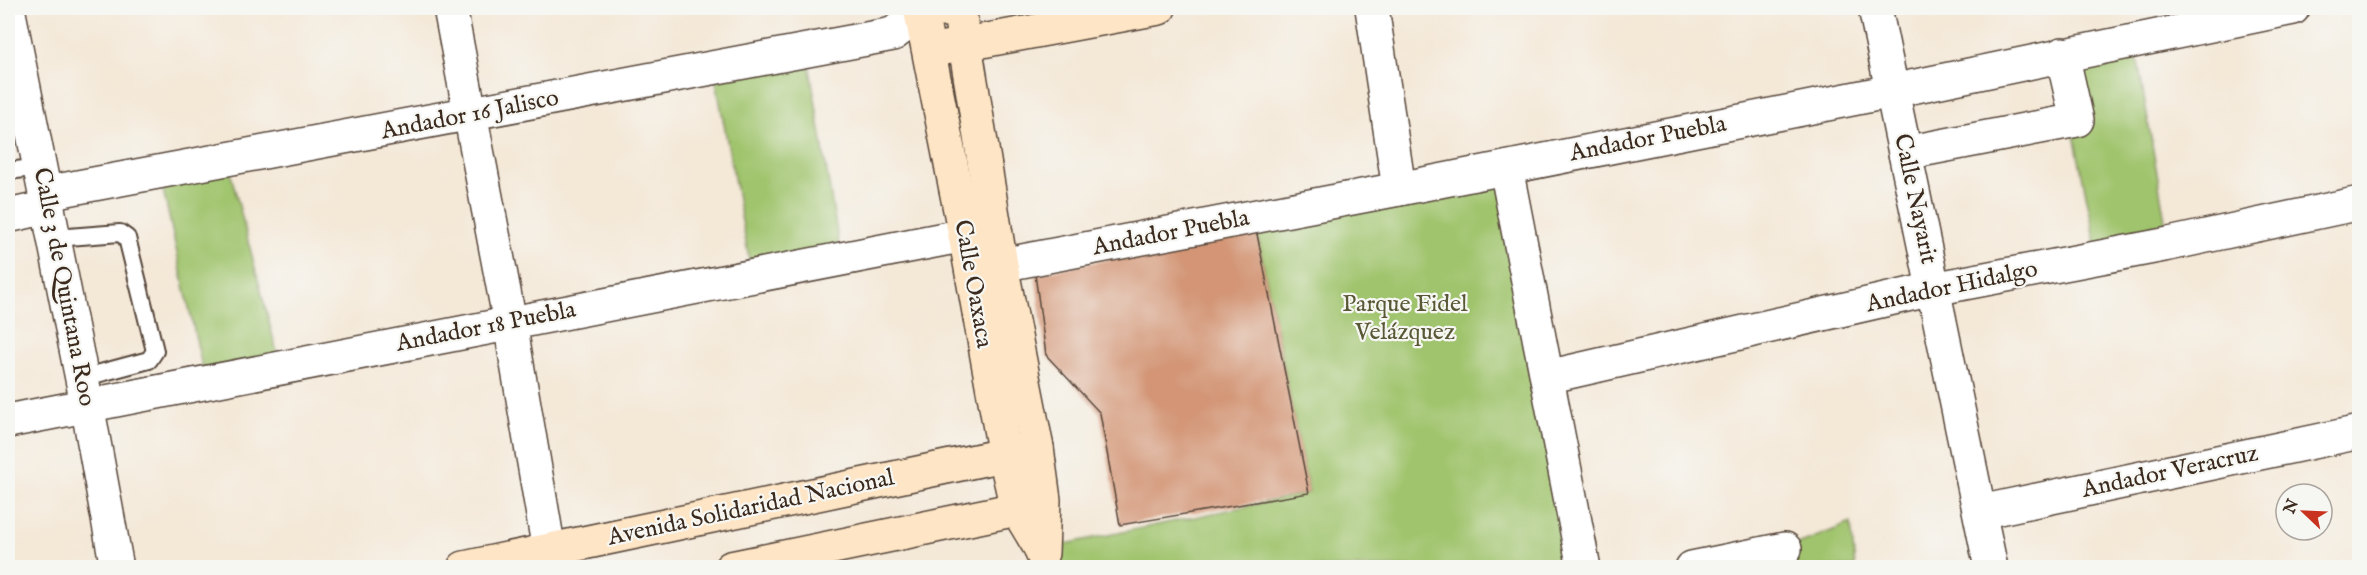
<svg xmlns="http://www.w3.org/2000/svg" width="2367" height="575" viewBox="0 0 2367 575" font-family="'IM FELL English',serif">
<rect width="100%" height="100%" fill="#f6f6f2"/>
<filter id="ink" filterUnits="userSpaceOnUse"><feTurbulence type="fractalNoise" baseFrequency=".0167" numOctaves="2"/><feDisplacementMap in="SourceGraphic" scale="12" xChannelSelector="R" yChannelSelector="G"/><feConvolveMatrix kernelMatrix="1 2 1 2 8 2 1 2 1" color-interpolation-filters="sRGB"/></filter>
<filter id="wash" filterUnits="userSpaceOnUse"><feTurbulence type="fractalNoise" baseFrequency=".008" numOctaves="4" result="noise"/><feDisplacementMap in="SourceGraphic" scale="24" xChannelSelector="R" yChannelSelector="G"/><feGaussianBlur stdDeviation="1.35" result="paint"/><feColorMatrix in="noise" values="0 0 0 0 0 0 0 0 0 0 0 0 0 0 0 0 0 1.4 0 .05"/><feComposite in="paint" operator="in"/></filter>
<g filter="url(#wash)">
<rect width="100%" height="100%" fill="#f4e8d7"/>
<g fill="#a0c46d" stroke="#6e7746" stroke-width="1.5">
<polygon points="2135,44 2169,244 2099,258 2059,62"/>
<polygon points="808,57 840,251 750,264 715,76"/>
<polygon points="228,163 280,364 205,380 160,176"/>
<polygon points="1506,168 1584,567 1044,568 1041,549 1309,493 1254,217"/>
<polygon points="1851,523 1855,567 1787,567 1785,549"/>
</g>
<g id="blocks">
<polygon fill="#d39576" points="1256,229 1309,493 1120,525 1100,413 1046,355 1035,274"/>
</g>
</g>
<g filter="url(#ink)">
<use href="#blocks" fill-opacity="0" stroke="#57463a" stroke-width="1.5"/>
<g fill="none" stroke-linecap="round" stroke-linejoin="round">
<g stroke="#57463a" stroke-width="20">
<g id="service">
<polyline points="8,171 41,167"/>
<polyline points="55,238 120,233 127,238 155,351 149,360 82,378"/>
</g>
</g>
<g stroke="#57463a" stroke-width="36">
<g id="minor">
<polyline points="8,8 87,404 117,568"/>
<polyline points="450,8 510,323 552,568"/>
<polyline points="1372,8 1399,189"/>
<polyline points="1875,8 1991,568"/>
<polyline points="1905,153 2077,120 2062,54"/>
<polyline points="1506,168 1584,568"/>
<polyline points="46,193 893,34 921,13"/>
<polyline points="8,216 48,207"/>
<polyline points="1001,265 1399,189 1892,91 2293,8"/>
<polyline points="1547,377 1933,289 2169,244 2360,203"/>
<polyline points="8,421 965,235"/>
<polyline points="1980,512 2360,432"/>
<polyline points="1692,568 1785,549"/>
</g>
</g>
<g stroke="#57463a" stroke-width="36">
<g id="secondary">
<polyline points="956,8 921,13 965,235 1005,456 1017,509 1041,549"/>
<polyline points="959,8 1001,265 1037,448 1044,500 1042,553"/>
<polyline points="945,48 1159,8"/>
<polyline points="464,568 1037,448"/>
<polyline points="731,568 1017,509 1037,502"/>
</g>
</g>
<use href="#service" stroke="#fff" stroke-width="16"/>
<use href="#minor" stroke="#fff" stroke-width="33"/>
<use href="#secondary" stroke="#fee5c5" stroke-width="33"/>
</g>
</g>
<g text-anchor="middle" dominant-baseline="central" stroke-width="4.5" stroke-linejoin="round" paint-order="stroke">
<g font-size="24" fill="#3b2a1e" stroke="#f6f6f2">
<text transform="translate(470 115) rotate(-11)">Andador 16 Jalisco</text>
<text transform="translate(1648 139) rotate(-11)">Andador Puebla</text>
<text transform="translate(1915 199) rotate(78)">Calle Nayarit</text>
<text transform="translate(1171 233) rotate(-11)">Andador Puebla</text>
<text transform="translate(973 284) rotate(80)">Calle Oaxaca</text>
<text transform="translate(64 287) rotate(79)">Calle 3 de Quintana Roo</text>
<text transform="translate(1952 287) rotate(-12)">Andador Hidalgo</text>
<text transform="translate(486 327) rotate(-11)">Andador 18 Puebla</text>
<text transform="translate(2170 472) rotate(-12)">Andador Veracruz</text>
<text transform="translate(751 508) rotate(-12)">Avenida Solidaridad Nacional</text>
</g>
<g font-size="24" fill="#595836" stroke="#f6f6f2">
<text x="1405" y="304">Parque Fidel<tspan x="1405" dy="28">Velázquez</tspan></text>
</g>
</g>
<rect width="2367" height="575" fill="none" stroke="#f6f6f2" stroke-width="30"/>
<g transform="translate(2304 512) rotate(293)"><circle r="28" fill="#f6f6f2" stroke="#aba49d" stroke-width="1.5"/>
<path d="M0-4.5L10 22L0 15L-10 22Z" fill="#c8321e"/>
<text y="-9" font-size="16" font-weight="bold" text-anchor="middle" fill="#3b2a1e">N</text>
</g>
</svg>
